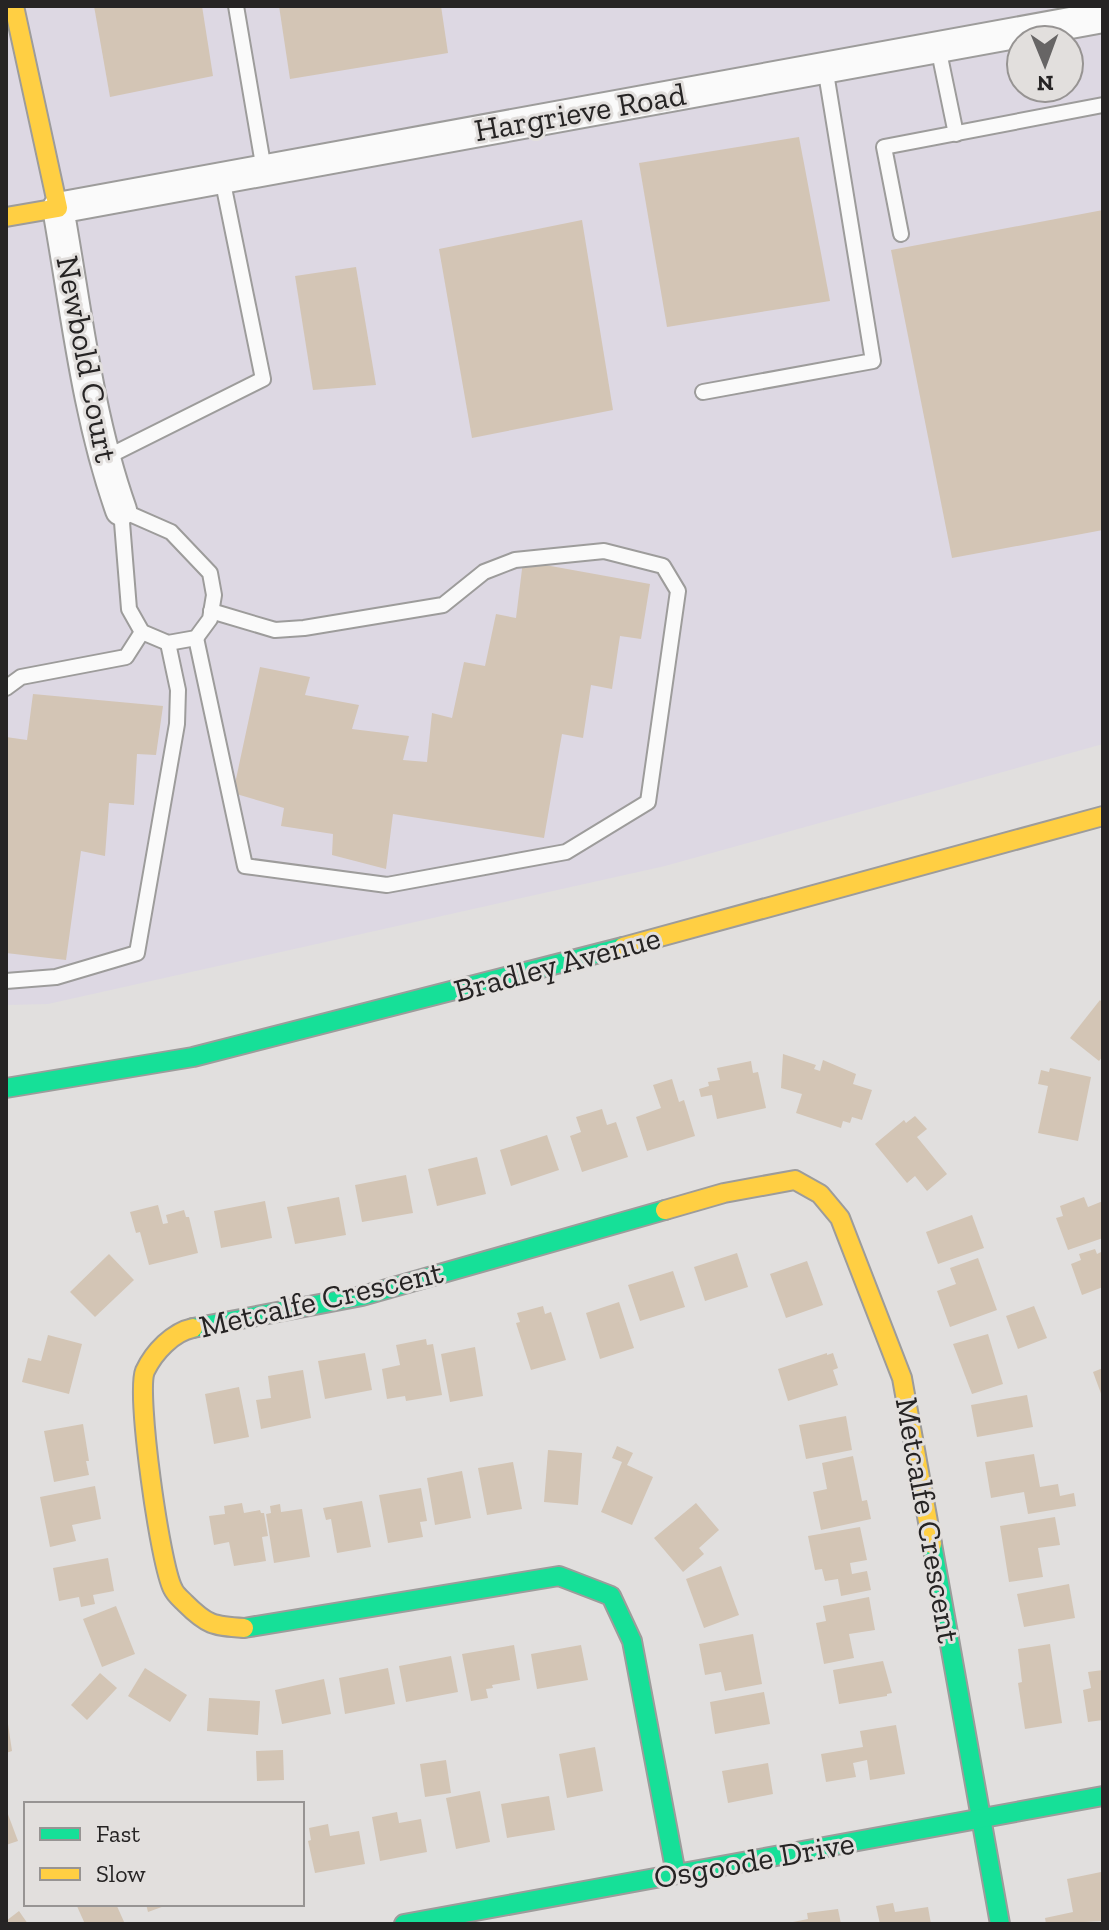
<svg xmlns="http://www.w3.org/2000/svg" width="1109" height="1930" viewBox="0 0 1109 1930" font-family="'Zilla Slab',serif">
<rect width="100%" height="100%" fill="#e1dfde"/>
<path fill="#ddd8e3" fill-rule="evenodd" d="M 6,6 L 1103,6 L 1103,744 L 665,866 L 48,1004 L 6,1005 ZM 1021,40 L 1069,40 L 1069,88 L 1021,88 Z"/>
<g fill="#d3c5b5">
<polygon points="94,6 202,6 213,76 110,97"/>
<polygon points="279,6 441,6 448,53 290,79"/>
<polygon points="799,137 830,301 667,327 639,163"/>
<polygon points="1103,210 1103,530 952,558 891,250"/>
<polygon points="582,220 613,410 472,438 439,249"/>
<polygon points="356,267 376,385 313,390 295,276"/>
<polygon points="523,561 650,584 641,639 620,636 612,689 591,685 583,738 562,734 544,838 393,814 386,869 332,855 333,834 281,826 284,808 233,793 260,667 310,677 305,695 359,705 352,729 409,736 403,760 427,762 432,713 452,718 464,662 485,666 496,614 516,618"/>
<polygon points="33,694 163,706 156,755 137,754 134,805 109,803 105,856 81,851 66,960 6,953 6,737 27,740"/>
<polygon points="1100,1000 1103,1003 1103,1056 1099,1061 1070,1038"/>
<polygon points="783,1054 816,1065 814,1069 820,1071 823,1060 856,1074 853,1084 872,1090 862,1120 852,1117 850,1123 843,1121 841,1128 796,1113 802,1094 781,1088"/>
<polygon points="751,1061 753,1073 758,1072 766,1108 717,1119 712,1095 701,1097 699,1089 709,1086 708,1082 720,1080 717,1068"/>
<polygon points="1050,1068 1091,1077 1078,1141 1038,1133 1048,1086 1038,1084 1041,1070 1049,1072"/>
<polygon points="672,1079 679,1102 684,1100 695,1136 647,1151 636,1117 661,1108 653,1085"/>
<polygon points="602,1109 607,1125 616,1122 628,1157 582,1172 570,1136 581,1132 576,1117"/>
<polygon points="915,1116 927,1129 917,1137 947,1174 927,1191 915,1176 907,1183 875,1144 904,1120 906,1123"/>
<polygon points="547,1135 559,1170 511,1186 500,1150"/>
<polygon points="477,1157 486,1194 437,1206 428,1169"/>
<polygon points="406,1175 413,1213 362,1222 355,1185"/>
<polygon points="339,1197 346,1235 295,1244 287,1207"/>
<polygon points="1084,1197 1088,1207 1103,1201 1103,1238 1068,1250 1056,1218 1063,1216 1060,1206"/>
<polygon points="265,1201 272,1238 221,1248 214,1211"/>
<polygon points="158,1205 163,1224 168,1223 166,1215 184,1210 186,1217 189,1217 198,1253 149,1265 140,1232 136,1233 130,1212"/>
<polygon points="972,1215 984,1248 938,1264 926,1232"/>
<polygon points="1095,1249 1097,1254 1103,1251 1103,1287 1082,1295 1071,1264 1081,1260 1079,1254"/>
<polygon points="737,1253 748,1287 705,1301 694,1267"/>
<polygon points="109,1254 134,1280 95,1317 70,1292"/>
<polygon points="978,1258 997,1310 950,1327 937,1291 956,1284 950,1268"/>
<polygon points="807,1261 823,1305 786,1318 770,1274"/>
<polygon points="673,1271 685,1307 640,1321 628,1285"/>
<polygon points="619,1302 634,1348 600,1359 586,1313"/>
<polygon points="543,1306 545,1314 551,1312 566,1360 531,1370 516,1323 520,1322 517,1313"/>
<polygon points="1034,1306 1047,1338 1018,1349 1006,1316"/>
<polygon points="988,1334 1003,1384 972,1394 953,1344"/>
<polygon points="48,1335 82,1344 69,1394 22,1382 28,1358 41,1361"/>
<polygon points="426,1339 427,1345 433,1344 442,1395 406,1401 405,1396 387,1399 382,1369 400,1365 396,1345"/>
<polygon points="475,1347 483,1396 450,1402 441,1354"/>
<polygon points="365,1353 372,1390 325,1399 318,1361"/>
<polygon points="827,1353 827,1355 833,1353 838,1368 833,1370 838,1385 788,1401 778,1369"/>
<polygon points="1103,1368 1103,1399 1093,1372"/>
<polygon points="303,1370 311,1418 261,1429 256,1400 271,1398 268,1376"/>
<polygon points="239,1387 249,1437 214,1444 205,1394"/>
<polygon points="1027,1395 1033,1427 977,1437 971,1405"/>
<polygon points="846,1416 852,1450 806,1459 799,1425"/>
<polygon points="83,1424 89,1461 86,1461 89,1475 54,1482 44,1431"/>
<polygon points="617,1446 633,1453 627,1465 653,1477 632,1525 601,1512 622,1462 612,1458"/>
<polygon points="548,1450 582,1453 578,1505 544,1502"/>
<polygon points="1034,1454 1040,1487 1058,1484 1060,1496 1074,1493 1076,1506 1028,1514 1024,1492 991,1498 985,1462"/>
<polygon points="853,1456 862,1501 867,1500 871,1519 821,1530 813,1492 827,1489 822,1463"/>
<polygon points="513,1462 522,1509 487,1515 478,1468"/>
<polygon points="462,1471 471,1518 435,1525 427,1478"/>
<polygon points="95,1486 101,1519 72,1525 76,1541 50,1547 40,1497"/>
<polygon points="421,1488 427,1521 420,1522 423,1537 388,1543 379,1495"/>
<polygon points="362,1501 371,1547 337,1553 331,1519 326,1520 323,1508"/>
<polygon points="242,1503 244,1513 260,1510 261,1513 264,1513 268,1536 262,1537 266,1561 234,1566 229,1542 214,1545 209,1516 225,1514 224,1506"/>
<polygon points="696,1503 719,1530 699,1548 704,1554 683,1572 654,1538"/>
<polygon points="280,1504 281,1512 302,1509 310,1557 274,1563 266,1514 271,1513 270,1506"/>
<polygon points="1055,1517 1060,1545 1038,1548 1043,1577 1009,1582 1000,1526"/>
<polygon points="860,1527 867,1560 850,1563 852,1574 867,1571 871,1590 841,1596 838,1579 825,1581 822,1569 815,1570 808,1536"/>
<polygon points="108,1558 114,1591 93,1595 95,1604 81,1607 79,1597 59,1601 53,1568"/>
<polygon points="721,1566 739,1615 704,1628 686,1579"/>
<polygon points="1069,1584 1075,1618 1024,1627 1017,1594"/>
<polygon points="869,1597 875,1630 849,1634 854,1658 824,1664 816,1623 826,1621 823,1606"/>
<polygon points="116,1606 135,1654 102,1667 83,1619"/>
<polygon points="753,1634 762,1684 725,1691 721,1672 705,1675 699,1644"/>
<polygon points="1050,1644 1062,1723 1025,1729 1018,1683 1022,1682 1018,1649"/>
<polygon points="514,1645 520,1680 492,1685 493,1688 486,1689 488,1698 471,1701 462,1654"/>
<polygon points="581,1645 588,1680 537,1689 531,1654"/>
<polygon points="451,1656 458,1692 406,1702 399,1666"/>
<polygon points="883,1661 892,1693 887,1694 887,1696 839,1704 833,1670"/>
<polygon points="145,1668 187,1695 170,1722 128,1696"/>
<polygon points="388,1668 395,1704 345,1714 339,1678"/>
<polygon points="1103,1670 1103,1720 1088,1722 1083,1690 1091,1688 1088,1672"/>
<polygon points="100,1673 117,1688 87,1720 71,1705"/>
<polygon points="324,1679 331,1714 282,1724 275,1690"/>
<polygon points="764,1692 770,1724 715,1734 710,1702"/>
<polygon points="209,1698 260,1701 258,1735 207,1731"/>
<polygon points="8,1724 12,1751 6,1753 6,1725"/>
<polygon points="896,1725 905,1774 870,1780 867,1760 853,1763 856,1777 826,1782 821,1754 863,1747 860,1731"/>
<polygon points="595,1747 603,1791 567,1798 559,1754"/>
<polygon points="283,1750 284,1780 257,1781 256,1751"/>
<polygon points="446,1760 451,1793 425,1797 420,1764"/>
<polygon points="768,1763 773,1794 728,1803 722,1771"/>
<polygon points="480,1791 490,1842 456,1849 446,1798"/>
<polygon points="549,1796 555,1830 507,1838 501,1804"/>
<polygon points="6,1809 18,1841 6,1845"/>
<polygon points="397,1812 399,1823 421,1819 427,1852 380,1861 372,1817"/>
<polygon points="328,1824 330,1836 359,1831 365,1864 315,1873 308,1841 311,1840 309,1828"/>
<polygon points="1101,1872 1103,1921 1046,1924 1045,1918 1073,1912 1067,1879"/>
<polygon points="893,1903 895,1912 928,1907 931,1924 880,1924 876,1906"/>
<polygon points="76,1904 116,1904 125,1924 85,1924"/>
<polygon points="146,1904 170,1904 148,1912"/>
<polygon points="838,1909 841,1924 783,1924 808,1919 807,1913"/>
<polygon points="19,1911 28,1924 6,1924 6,1921"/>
</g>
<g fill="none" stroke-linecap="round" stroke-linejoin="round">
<g stroke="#9d9c9b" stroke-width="18">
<g id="lane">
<polyline points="236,6 264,170"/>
<polyline points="938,47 956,134"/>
<polyline points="901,234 884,147 1103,105"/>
<polyline points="703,392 873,361 825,67"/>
<polyline points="105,458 263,379 222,178"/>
<polygon points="121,510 171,532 210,573 214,595 210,619 196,638 168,643 142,632 129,609"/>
<polyline points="196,638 245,866 387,885 566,852 648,802 678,591 663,566 604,551 515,560 484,572 443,605 304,628 275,630 211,611"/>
<polyline points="6,688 21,677 126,657 142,632"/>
<polyline points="6,981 56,977 137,953 177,724 178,690 168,643"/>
</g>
</g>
<g stroke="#9d9c9b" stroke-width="34">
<path id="street" d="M 121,510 C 87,414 76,308 58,208 L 1103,17"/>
</g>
<g stroke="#9d9c9b" stroke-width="22">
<g id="fast">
<polyline points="6,1088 193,1057 623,947"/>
<polyline points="193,1328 362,1296 665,1210"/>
<polyline points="932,1544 1000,1924"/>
<polyline points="244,1628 559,1576 611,1596 632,1641 676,1874"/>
<polyline points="404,1924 1103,1796"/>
</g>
</g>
<g stroke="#9d9c9b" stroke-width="22">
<g id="slow">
<polyline points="6,217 58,208 14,6"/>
<polyline points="623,947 1103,816"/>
<polyline points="665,1210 724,1193 795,1180 820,1194 840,1218 902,1378 932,1544"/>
<path d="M 193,1328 C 173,1332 154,1352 145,1371 C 136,1393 160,1565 173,1589 C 175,1594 181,1599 185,1603 C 207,1625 213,1626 244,1628"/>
</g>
</g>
<use href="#lane" stroke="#fafafa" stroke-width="14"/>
<use href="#street" stroke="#fafafa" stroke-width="30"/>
<use href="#fast" stroke="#16e098" stroke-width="18"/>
<use href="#slow" stroke="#ffcf43" stroke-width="18"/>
</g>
<g text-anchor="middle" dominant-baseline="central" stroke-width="6" stroke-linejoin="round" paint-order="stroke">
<g font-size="32" fill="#262424" stroke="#e2dfdd">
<text transform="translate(580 112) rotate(-10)">Hargrieve Road</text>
<text transform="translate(87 359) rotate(79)">Newbold Court</text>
<text transform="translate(557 964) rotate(-15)">Bradley Avenue</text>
<text transform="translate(321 1299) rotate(-13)">Metcalfe Crescent</text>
<text transform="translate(928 1520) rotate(80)">Metcalfe Crescent</text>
<text transform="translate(754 1860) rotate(-10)">Osgoode Drive</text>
</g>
</g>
<rect width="1109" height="1930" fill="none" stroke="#262424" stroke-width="16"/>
<rect x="24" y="1802" width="280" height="104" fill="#e2dfdd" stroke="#979493" stroke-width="2"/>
<rect x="40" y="1828" width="40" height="12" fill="#16e098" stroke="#979493" stroke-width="2"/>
<text x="96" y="1842" font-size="24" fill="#262424">Fast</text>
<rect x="40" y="1868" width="40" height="12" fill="#ffcf43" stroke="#979493" stroke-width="2"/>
<text x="96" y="1882" font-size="24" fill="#262424">Slow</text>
<g transform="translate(1045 64) rotate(179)"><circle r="38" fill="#e2dfdd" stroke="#979493" stroke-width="2"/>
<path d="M0-6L14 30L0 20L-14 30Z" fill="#676565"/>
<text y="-12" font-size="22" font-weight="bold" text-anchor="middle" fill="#262424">N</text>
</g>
</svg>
